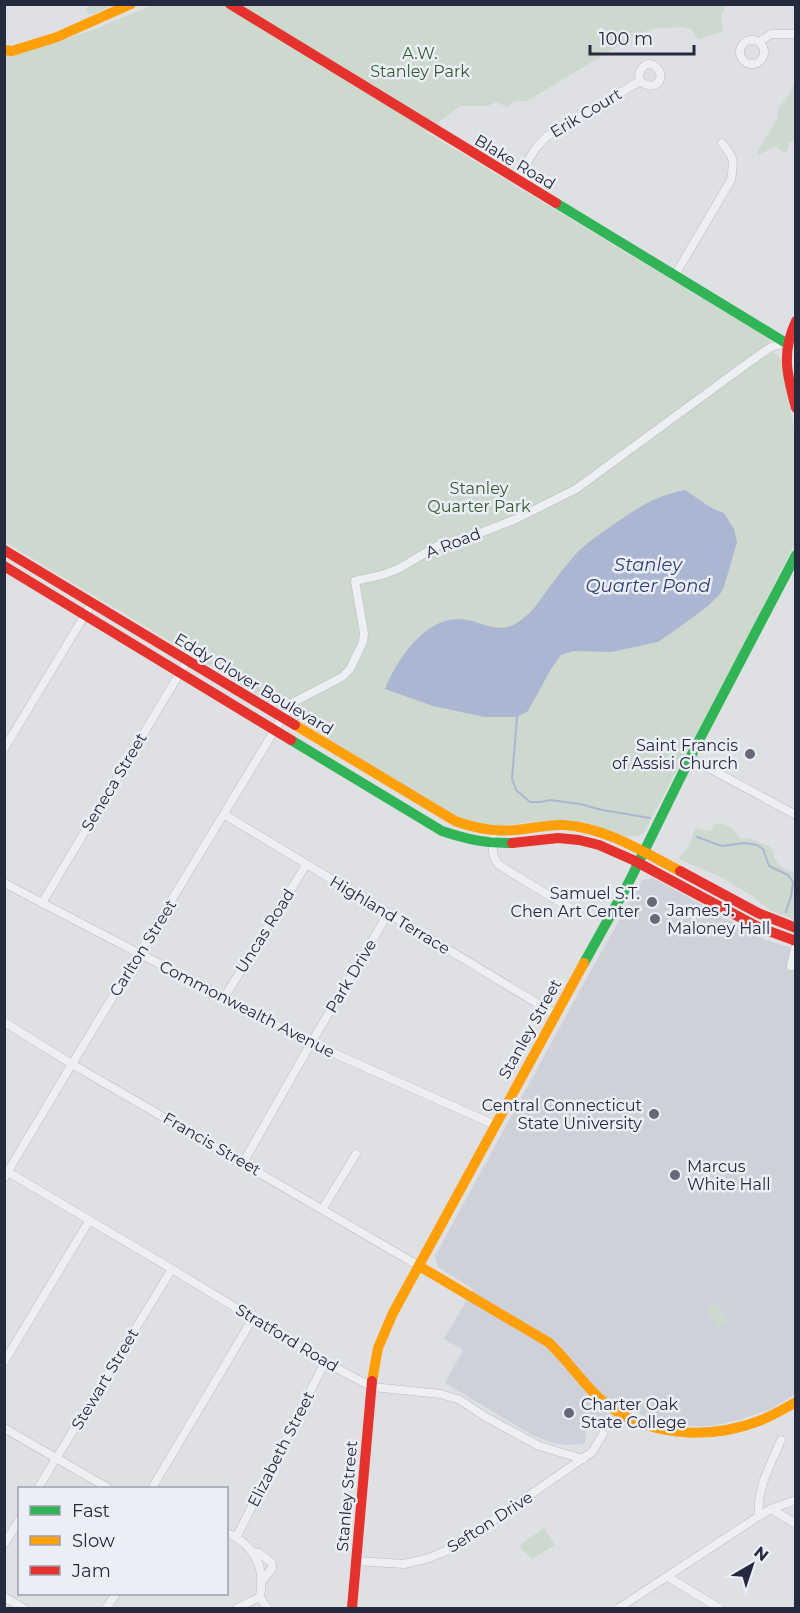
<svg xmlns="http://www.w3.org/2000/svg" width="800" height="1613" viewBox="0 0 800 1613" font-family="Montserrat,sans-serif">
<rect width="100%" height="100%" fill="#dfe0e4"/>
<polygon fill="#cfd1da" points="653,878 766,940 795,949 795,1394 773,1408 739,1420 711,1426 681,1426 653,1421 622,1405 613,1419 600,1416 589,1422 586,1428 585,1442 583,1444 566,1445 553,1443 532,1435 445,1383 463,1350 444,1339 473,1289 438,1267 435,1256 590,972 642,880"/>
<g fill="#cdd8cf">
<polygon points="89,4 113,4 113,5 94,14 89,14 86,11"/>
<path d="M 153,5 L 727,5 C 719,14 721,22 723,32 L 698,39 L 691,29 L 682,27 L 658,28 L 640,33 L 527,101 L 515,101 L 507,107 L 496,102 L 488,106 L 460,106 L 426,132 L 768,338 L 770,341 L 772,352 L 780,357 L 795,432 L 795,543 L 746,640 L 644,832 L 639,836 L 628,837 L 590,824 L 566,820 L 537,821 L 498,826 L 474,823 L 446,812 L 226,675 L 5,542 L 4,53 L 43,46 L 93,30 Z"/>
<path d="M 795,78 L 795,140 L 789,143 L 787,152 C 782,154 780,147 774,147 L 758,155 L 757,152 L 777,119 L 778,109 L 791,92 Z"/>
<path d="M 720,823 L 733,829 L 740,839 C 755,837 756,843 769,846 L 774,852 C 772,863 786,871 795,873 L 795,920 L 770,910 L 752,896 L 723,878 L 681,860 L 679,858 L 691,842 L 693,833 L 696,828 L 710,831 L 716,824 Z"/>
<polygon points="718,1303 729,1322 718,1329 707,1310"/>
<polygon points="544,1528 555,1545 532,1559 519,1546"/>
</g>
<path fill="#abb7d2" d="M 685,490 C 698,498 710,509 724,513 L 734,529 L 737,542 L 724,587 L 720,594 L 709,605 L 688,621 L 658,642 L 611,652 L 573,651 L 561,655 L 551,669 L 528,711 L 517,717 L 484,717 L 433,706 L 385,689 C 396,661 424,619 458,619 C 479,619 495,635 515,624 C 536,612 541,596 555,580 C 561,571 568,563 575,555 C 584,545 596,537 607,529 C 633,511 653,496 685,490 Z"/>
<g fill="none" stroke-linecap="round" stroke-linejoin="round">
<g stroke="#abb7d2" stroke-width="2">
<polyline points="517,717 512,779 516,790 530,802 541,802 550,800 580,804 602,810 650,818"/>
<polyline points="697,837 722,846 744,843 757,845 763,849 769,866 788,875 793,882 791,896 786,912"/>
</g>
<g stroke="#bcbdc2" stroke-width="9">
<g id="street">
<circle cx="752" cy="52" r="12"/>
<polyline points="759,42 771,34 796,34"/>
<path d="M 516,180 L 536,148 L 546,137 L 640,81 C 645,84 648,87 654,85 C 673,77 646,49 639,75 L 640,81"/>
<path d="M 675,275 L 731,180 C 734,160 735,159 722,143"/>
<polyline points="4,749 92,603"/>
<polyline points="690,758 796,815"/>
<polyline points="225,815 555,1014"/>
<path d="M 494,830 C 493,842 490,855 499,865 L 573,910"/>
<polyline points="4,883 311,1043 495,1125"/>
<polyline points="42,903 187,661"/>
<polyline points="791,966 796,945"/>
<polyline points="224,998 306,865"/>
<polyline points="4,1022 72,1064 419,1266"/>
<polyline points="243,1163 311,1043 388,914"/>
<polyline points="8,1172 172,1269 325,1362 372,1387 441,1394 460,1400 484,1416 539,1446 583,1459"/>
<polyline points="4,1178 72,1064 282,718 294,702 342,677 350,669 363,642 364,633 355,581 382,575 398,569 439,545 480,533 516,519 576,489 748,363 771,347 786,343"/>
<polyline points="323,1208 356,1154"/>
<polyline points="4,1362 89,1221"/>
<polyline points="4,1428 108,1488"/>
<polyline points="38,1488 172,1269"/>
<polyline points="152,1488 253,1318"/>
<polyline points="771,1509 796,1524"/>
<path d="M 759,1516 C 756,1489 771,1464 781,1440"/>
<path d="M 226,1533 C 236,1536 240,1540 247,1546 C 262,1562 263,1577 260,1597 L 267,1608"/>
<polyline points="237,1536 325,1362"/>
<polyline points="4,1544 20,1519"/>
<polyline points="252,1552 259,1553 272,1563 272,1568 262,1581"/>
<polyline points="356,1561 404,1564 429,1558 453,1548 592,1452 603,1434"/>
<polyline points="668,1577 719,1608"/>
<polyline points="4,1597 23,1608"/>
<polyline points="106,1608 116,1594"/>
<polyline points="237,1608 260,1597"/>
<polyline points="619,1608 759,1516 771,1509 796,1500"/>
</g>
</g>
<use href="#street" stroke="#eeeff2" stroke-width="8"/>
<g stroke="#30b455" stroke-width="10">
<polyline points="556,203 786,343"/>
<path d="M 291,740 L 442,831 C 466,839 487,844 512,843"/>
<polyline points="584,963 628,884 695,748 796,555"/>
</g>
<g stroke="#ff9f0a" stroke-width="10">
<polyline points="4,50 12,51 57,37 131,4"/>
<path d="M 295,725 L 455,821 C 474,828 494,832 514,830 C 531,829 547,824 564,825 C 607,828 643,852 680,871"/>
<path d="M 419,1266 L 548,1342 C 569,1361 583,1385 605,1403 C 647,1437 709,1440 759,1421 C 772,1416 784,1409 796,1402"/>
<polyline points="372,1381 378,1348 393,1313 584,963"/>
</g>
<g stroke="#e5322d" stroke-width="10">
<polyline points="230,4 556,203"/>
<path d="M 796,321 C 781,353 787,375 796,408"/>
<polyline points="4,550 295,725"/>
<polyline points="4,566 291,740"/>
<polyline points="512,843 558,838 579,840 599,845 633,860 758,927 796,941"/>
<polyline points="680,871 758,913 796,928"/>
<polyline points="352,1608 372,1381"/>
</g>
</g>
<g fill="#666a78" stroke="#eceef5" stroke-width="2">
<circle cx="750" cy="754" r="6"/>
<circle cx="652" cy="902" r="6"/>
<circle cx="655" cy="919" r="6"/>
<circle cx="654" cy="1114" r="6"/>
<circle cx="675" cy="1175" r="6"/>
<circle cx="569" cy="1413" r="6"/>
</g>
<g text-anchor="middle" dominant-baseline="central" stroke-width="5" stroke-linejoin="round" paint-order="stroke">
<g font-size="16" fill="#335b32" stroke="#eceef5">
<text x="420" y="53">A.W.<tspan x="420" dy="18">Stanley Park</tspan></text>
<text x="479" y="488">Stanley<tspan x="479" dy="18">Quarter Park</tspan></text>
</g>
<g font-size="16" fill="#252a3e" stroke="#eceef5">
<text transform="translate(586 113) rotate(-31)">Erik Court</text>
<text transform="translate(515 162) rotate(31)">Blake Road</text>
<text transform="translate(453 543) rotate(-21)">A Road</text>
<text transform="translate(254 684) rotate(31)">Eddy Glover Boulevard</text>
<text transform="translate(114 782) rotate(-59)">Seneca Street</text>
<text transform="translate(390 915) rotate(31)">Highland Terrace</text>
<text transform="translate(265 931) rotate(-58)">Uncas Road</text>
<text transform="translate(143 948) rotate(-58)">Carlton Street</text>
<text transform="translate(351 976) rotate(-59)">Park Drive</text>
<text transform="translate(247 1009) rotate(27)">Commonwealth Avenue</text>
<text transform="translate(530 1029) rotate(-61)">Stanley Street</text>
<text transform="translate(212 1144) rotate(30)">Francis Street</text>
<text transform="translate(287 1338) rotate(31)">Stratford Road</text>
<text transform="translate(105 1379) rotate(-59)">Stewart Street</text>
<text transform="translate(281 1449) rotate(-63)">Elizabeth Street</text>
<text transform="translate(347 1496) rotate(-85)">Stanley Street</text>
<text transform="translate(490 1522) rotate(-33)">Sefton Drive</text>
</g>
<g font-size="16" fill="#252a3e" stroke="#eceef5" text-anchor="end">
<text x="738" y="745">Saint Francis<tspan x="738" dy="18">of Assisi Church</tspan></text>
<text x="640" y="893">Samuel S.T.<tspan x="640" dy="18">Chen Art Center</tspan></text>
<text x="667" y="910" text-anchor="start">James J.<tspan x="667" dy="18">Maloney Hall</tspan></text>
<text x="642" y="1105">Central Connecticut<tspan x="642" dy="18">State University</tspan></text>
<text x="687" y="1166" text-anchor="start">Marcus<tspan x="687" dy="18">White Hall</tspan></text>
<text x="581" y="1404" text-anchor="start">Charter Oak<tspan x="581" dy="18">State College</tspan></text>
</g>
<g font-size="18" font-style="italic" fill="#2e4274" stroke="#eceef5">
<text x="648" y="565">Stanley<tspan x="648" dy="21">Quarter Pond</tspan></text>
</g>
</g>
<rect width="800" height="1613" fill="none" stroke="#252a3e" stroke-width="12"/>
<rect x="18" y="1487" width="210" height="108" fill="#eceef5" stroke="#9ca0ac" stroke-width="1.5"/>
<rect x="30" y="1506" width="30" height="9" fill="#30b455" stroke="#9ca0ac" stroke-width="1.5"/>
<text x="72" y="1517" font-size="18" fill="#252a3e">Fast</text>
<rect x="30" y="1536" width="30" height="9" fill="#ff9f0a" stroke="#9ca0ac" stroke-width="1.5"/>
<text x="72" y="1547" font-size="18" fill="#252a3e">Slow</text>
<rect x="30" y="1566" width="30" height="9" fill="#e5322d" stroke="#9ca0ac" stroke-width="1.5"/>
<text x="72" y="1577" font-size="18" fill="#252a3e">Jam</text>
<g transform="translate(752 1565) rotate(39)" stroke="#eceef5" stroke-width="4.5" paint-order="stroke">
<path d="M0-4.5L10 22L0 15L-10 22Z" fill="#252a3e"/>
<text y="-9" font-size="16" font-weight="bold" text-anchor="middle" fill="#252a3e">N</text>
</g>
<path d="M590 45v9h104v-9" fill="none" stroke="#252a3e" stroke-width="3"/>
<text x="599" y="45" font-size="18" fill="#252a3e" stroke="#eceef5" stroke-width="4.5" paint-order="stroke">100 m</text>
</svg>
